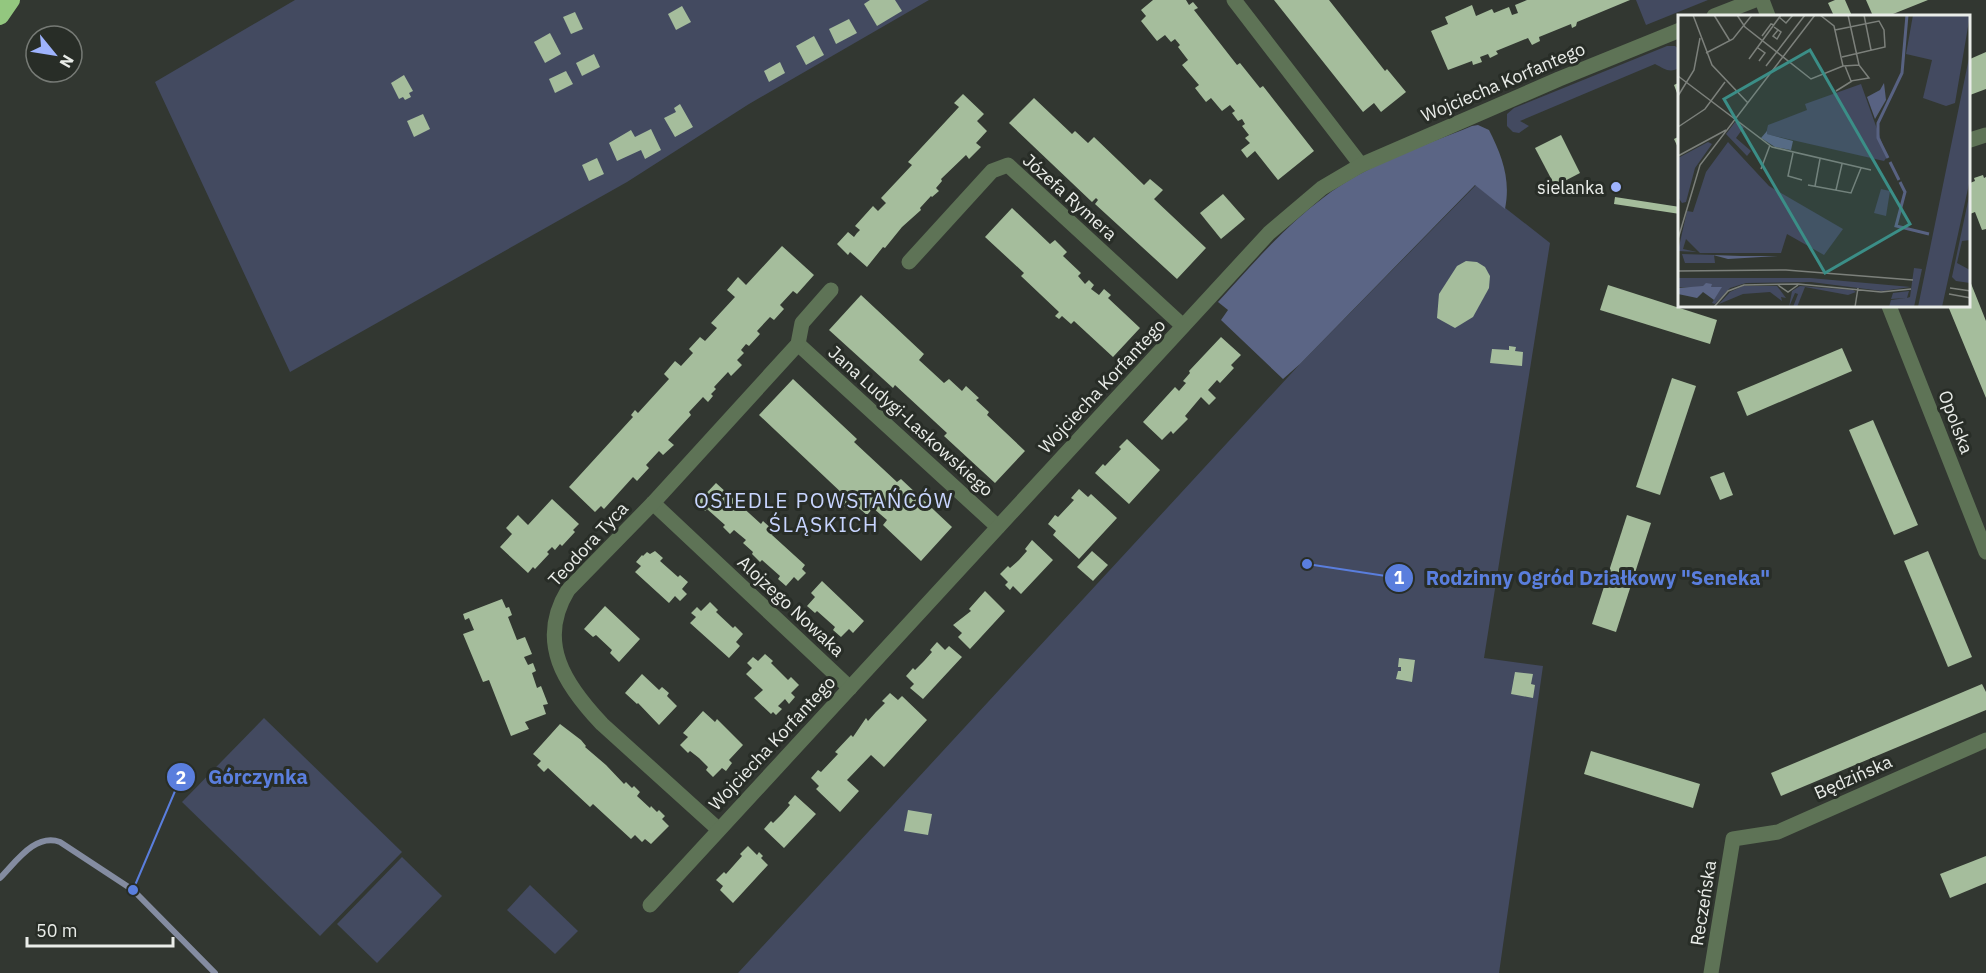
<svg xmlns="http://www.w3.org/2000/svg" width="1986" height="973" viewBox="0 0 1986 973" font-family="'IBM Plex Sans',sans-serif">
<rect width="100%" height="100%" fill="#323731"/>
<g fill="#434a60">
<polygon points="295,0 929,0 749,104 627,182 290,372 155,82"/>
<polygon points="1636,0 1708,0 1646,25"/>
<path d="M 1667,46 L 1675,46 L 1680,50 L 1680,67 C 1670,74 1665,69 1655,64 L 1520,121 L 1529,126 L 1519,133 L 1513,132 L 1507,126 L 1507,114 L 1514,108 Z"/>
<polygon points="1476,185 1550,243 1484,658 1543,666 1499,973 738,973 1300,364"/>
<polygon points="264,718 402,852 320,936 182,802"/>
<polygon points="402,857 442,896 377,963 337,924"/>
<polygon points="530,885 578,931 555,954 507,910"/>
</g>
<path fill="#5b6585" d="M 1478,125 L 1489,130 C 1502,156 1511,179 1505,209 L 1475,185 L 1300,364 L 1283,379 L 1221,320 L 1228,310 L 1218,302 C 1251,266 1283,228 1323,198 C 1367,164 1421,147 1472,126 Z"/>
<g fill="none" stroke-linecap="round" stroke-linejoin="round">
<path stroke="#848ca1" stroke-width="6" d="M 0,878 C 16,862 35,833 60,842 L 133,890 L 215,973"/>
</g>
<g fill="#a5bd9c">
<polygon points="870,0 895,0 902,11 877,26 864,4"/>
<polygon points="1153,0 1186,0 1189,5 1193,2 1198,8 1194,10 1237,65 1240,63 1260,88 1263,86 1314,151 1278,180 1255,151 1247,158 1241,150 1250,143 1245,138 1249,135 1242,126 1245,124 1242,119 1238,121 1232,113 1235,111 1230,105 1222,111 1211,98 1206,102 1195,88 1199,85 1182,65 1188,60 1178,47 1180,45 1175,39 1171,42 1165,35 1157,41 1141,21 1146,16 1141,10"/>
<polygon points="1274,0 1329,0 1385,71 1387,69 1406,92 1381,112 1374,103 1363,112"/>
<polygon points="1527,0 1630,0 1577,22 1576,26 1572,28 1571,24 1539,37 1540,41 1532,45 1528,38 1496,51 1498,54 1490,58 1488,54 1480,57 1482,62 1473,65 1472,61 1448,70 1431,31 1448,24 1445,17 1472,5 1476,16 1492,9 1494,13 1509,7 1512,15 1518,13 1515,5"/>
<polygon points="1835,0 1845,0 1852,16 1834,16 1828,3"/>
<polygon points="1866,0 1928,0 1888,16 1873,16"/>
<polygon points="682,6 691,22 676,30 668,14"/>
<polygon points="575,12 583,29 571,34 563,17"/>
<polygon points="849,19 857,33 836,44 829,29"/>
<polygon points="550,33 561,54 545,63 534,42"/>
<polygon points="814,36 824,55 806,65 796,46"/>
<polygon points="1986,52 1986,89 1970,95 1970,59"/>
<polygon points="594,54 600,67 582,76 576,63"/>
<polygon points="780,62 785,73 769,82 764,71"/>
<polygon points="566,71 573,84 555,93 549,79"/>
<polygon points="404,75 413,91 409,93 411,97 405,100 403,97 399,99 391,83"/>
<polygon points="1680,82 1680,101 1674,85"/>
<polygon points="963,94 984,114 977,121 987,131 976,143 981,147 969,159 966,155 941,179 942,181 936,188 939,191 932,197 931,196 920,208 921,210 902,227 885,248 883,247 867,267 850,252 848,255 837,244 848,232 854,237 857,233 860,230 855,226 873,206 878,211 886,203 881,198 912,165 908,162 959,107 954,103"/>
<polygon points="1034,98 1072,134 1075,131 1088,143 1094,137 1144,185 1150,179 1163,190 1154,199 1206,248 1177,279 1095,204 1098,200 1096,198 1092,202 1009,123"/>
<polygon points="680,104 693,127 675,137 664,118 676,112 674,108"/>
<polygon points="423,114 430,129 414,137 407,121"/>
<polygon points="651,129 661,150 645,159 641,150 617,161 609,143 631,130 635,137"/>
<polygon points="1561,135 1580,173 1555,186 1535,148"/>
<polygon points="1680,136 1680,152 1674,139"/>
<polygon points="597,158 604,174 589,181 582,165"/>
<polygon points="1983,175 1984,178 1986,177 1986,229 1982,230 1975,212 1970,214 1970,183 1975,181 1974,178"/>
<polygon points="1223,194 1245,219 1221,239 1200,213"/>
<polygon points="1615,197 1680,207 1680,214 1614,204"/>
<polygon points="1012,208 1050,244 1055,240 1067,252 1063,256 1081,273 1078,276 1085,284 1089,280 1094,285 1091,289 1099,295 1104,289 1111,295 1108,298 1140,328 1113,357 1074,321 1071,324 1062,316 1059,319 1055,316 1059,312 1021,276 1024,273 985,237"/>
<polygon points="782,246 814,275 797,294 793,291 780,305 784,309 774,320 770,317 757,331 760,334 749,346 746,344 741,350 744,353 737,360 742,365 731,376 728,372 714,387 716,389 711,394 713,396 708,402 703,397 689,412 691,415 668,440 674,445 663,455 659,451 646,465 649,468 637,481 633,477 604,509 601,506 595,512 569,487 633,417 631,415 635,410 638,413 669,379 664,374 675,361 681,366 693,353 689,349 700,337 705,341 717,328 711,323 735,297 727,290 738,277 746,285"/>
<polygon points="1466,261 1477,262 1485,267 1490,276 1489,288 1473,317 1455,328 1437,318 1439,294 1457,266"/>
<polygon points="1970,281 1986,321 1986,398 1948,306 1970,306"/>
<polygon points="1608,285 1717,320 1710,344 1600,310"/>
<polygon points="861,295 924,354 919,360 944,383 949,379 962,391 966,386 979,398 976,400 989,412 987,415 1025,451 995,483 944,436 947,433 895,385 893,388 829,330"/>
<polygon points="1221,337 1241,355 1231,365 1234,368 1220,383 1217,380 1208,390 1216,398 1209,405 1201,397 1185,416 1188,419 1173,434 1171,431 1162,440 1143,422 1175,387 1179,391 1186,383 1183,381 1190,373 1189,371"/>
<polygon points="1509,346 1516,347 1515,351 1523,352 1522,366 1490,363 1492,349 1509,350"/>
<polygon points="1842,348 1852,371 1747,416 1737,392"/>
<polygon points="1672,378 1696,386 1660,495 1636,487"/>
<polygon points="793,379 857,439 854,442 897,482 901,479 952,527 921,561 883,525 887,520 873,508 867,515 854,504 848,510 839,502 845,496 759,415"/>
<polygon points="1873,420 1918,525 1894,535 1849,430"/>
<polygon points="1127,439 1160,470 1129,504 1095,473 1103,464 1105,466 1121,449 1119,447"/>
<polygon points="1724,472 1733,495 1720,500 1710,477"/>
<polygon points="716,483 761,524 763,521 775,532 772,535 805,565 802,569 806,573 798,581 794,577 786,586 778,579 780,576 762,560 760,562 752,554 753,552 743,543 746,540 734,530 730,534 723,527 725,525 707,509 705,511 697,503"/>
<polygon points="1079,489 1088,497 1091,494 1117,518 1079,559 1053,535 1056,531 1048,524 1055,515 1058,517 1074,500 1071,498"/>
<polygon points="552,499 579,524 573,530 575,532 562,546 560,544 555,550 552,547 547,552 549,554 535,569 533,567 528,573 500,547 512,534 506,528 518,515 528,525"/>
<polygon points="1627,515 1651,523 1616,632 1592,624"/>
<polygon points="1032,540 1053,560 1021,594 1013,586 1010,590 1005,585 1008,582 1000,574 1008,566 1010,568 1019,560 1027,551 1025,549"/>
<polygon points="655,551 663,558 660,561 678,577 680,575 688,582 682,589 687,594 680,601 675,596 669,603 635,572 641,566 636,562 642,555 643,556 647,552 650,554"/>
<polygon points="1092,551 1108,565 1093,581 1077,567"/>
<polygon points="1928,551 1972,657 1948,667 1904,561"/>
<polygon points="822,581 864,621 853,633 849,629 841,637 833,630 835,627 817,611 815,613 807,606 815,597 811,593"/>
<polygon points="985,591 1005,611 970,649 958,637 962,633 953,625 971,611 969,609"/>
<polygon points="502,599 506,608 509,607 512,615 508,617 517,640 525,637 532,654 524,657 528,665 533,663 536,671 532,673 537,688 541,686 548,704 543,705 546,714 525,722 529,729 511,736 489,680 483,682 463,634 474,630 469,618 465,620 463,614"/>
<polygon points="710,602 718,610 716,612 733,628 735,626 743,634 736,642 740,646 729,658 690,623 696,617 691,613 697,607 701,611"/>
<polygon points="605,606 640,639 619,662 610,653 612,650 596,635 593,637 584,629"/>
<polygon points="937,642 945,650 949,646 962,657 923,699 910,688 914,684 906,676 913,668 915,670 924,661 932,652 930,650"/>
<polygon points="765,654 773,661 771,663 788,680 791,677 799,685 791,693 795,697 789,704 785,699 778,706 782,709 776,715 773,712 771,714 754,698 763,690 746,674 752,668 747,663 753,657 758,661"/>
<polygon points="1399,658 1415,660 1412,682 1396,679 1398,671 1401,671 1401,667 1398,667"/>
<polygon points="1515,672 1533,674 1531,684 1535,685 1533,698 1511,694"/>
<polygon points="642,674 659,690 662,687 669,693 667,696 677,706 659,725 638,703 637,704 625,693"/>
<polygon points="1982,684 1986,692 1986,710 1781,796 1771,773"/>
<polygon points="890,693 898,700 902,696 927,720 884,767 871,755 847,780 859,791 840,812 816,789 819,786 811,778 818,770 821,772 838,754 835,752 851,735 853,737 866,718 868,721 876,712 885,703 882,701"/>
<polygon points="703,711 715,722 717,719 743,745 729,760 732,763 726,771 722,768 713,777 706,770 708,767 699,758 690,751 688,753 680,745 688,737 683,733"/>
<polygon points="560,724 581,740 586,746 585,747 606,765 624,784 626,782 632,788 634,786 640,792 637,796 650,808 651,806 657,812 659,810 665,816 662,819 669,826 651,844 645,839 642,842 635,835 631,839 593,804 590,807 548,768 544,772 537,765 541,761 533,754"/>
<polygon points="1591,751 1700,784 1693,808 1584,774"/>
<polygon points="795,795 816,814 784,848 764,829 771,821 773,823 782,814 790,805 788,803"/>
<polygon points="908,810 932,814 928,835 904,831"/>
<polygon points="748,846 757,855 759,852 763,856 761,858 768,865 733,903 720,890 723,886 716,880 724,872 726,874 742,856 740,854"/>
<polygon points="1986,856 1986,883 1950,898 1940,874"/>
</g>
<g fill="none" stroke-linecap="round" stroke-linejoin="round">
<g stroke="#5e7356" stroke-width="15">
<polyline points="1234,0 1361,165"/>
<polyline points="1714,16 1755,0"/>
<polyline points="1970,140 1986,135"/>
<polyline points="909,262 992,171 1008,165 1183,326"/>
<polyline points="798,344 998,527"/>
<polyline points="653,503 850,688"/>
<path d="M 718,829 L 602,724 C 565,685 536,642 568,590 L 653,503 L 798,344 L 802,323 L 831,290"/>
<polyline points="650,905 1269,233 1322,188 1361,165 1559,79 1680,30"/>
<polyline points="1711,973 1733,839 1778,832 1986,740"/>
</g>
<g stroke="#5e7356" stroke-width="15">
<polyline points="1762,0 1768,16"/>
<polyline points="1889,306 1986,552"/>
</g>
<polyline stroke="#93c77f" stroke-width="18" points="0,16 11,0"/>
</g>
<circle fill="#9eb3fd" stroke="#282d27" stroke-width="2" cx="1616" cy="187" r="6"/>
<g text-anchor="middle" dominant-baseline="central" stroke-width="6" stroke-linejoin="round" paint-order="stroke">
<g font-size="18" fill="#eaede9" stroke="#282d27">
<text transform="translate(1503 82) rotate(-23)">Wojciecha Korfantego</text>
<text transform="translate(1070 197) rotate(42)">Józefa Rymera</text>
<text transform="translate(1102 386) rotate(-47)">Wojciecha Korfantego</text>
<text transform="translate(911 421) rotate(42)">Jana Ludygi-Laskowskiego</text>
<text transform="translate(1956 422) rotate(69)">Opolska</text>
<text transform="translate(588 544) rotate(-47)">Teodora Tyca</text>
<text transform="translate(791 606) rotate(43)">Alojzego Nowaka</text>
<text transform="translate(772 743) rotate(-47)">Wojciecha Korfantego</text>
<text transform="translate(1853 777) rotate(-24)">Będzińska</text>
<text transform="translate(1703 903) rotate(-81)">Reczeńska</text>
</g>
<g font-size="18" fill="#eaede9" stroke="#282d27" text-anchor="end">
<text x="1604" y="187">sielanka</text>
</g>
<g font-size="21" letter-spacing="1.5" fill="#c8d5ff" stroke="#282d27">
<text x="824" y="500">OSIEDLE POWSTAŃCÓW<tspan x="824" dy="24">ŚLĄSKICH</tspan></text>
</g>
</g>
<g transform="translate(1678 15)">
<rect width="292" height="292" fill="#323731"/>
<path d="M 235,0 L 292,0 L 277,88 L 268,91 L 245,83 L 254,45 L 228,39 ZM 292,38 L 291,169 L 264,292 L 240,292 ZM 183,69 L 209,142 L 206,146 L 88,119 L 90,110 L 129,95 L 127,89 ZM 57,107 L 66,112 L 58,123 L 73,136 L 69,141 L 48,119 ZM 30,127 L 34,129 L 17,153 L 8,187 L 4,188 L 0,182 L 0,143 ZM 50,127 L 91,171 L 165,214 L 146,240 L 109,219 L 103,238 L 22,238 L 8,224 L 5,234 L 19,237 L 0,236 L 9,196 L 15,197 L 28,157 ZM 203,174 L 212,176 L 208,201 L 196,198 ZM 292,177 L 292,225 L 284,226 L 279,248 L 292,255 L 292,268 L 278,266 L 274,262 ZM 4,239 L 36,240 L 37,248 L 7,248 ZM 236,253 L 244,254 L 236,292 L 211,292 L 213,285 L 228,283 L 213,284 L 215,278 L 231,276 L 229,283 L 232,282 ZM 0,263 L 132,263 L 233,272 L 204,276 L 133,267 L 68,268 L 52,273 L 37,289 L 34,288 L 43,273 L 0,272 ZM 65,271 L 99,271 L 108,283 L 103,282 L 104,286 L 92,277 L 65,279 L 41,289 L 52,277 ZM 122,271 L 175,275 L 178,277 L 170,280 L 127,272 L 119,292 L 115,292 L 120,279 L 117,278 L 111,292 L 114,276 Z" fill="#434a60"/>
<path d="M 89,116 L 89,119 L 115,126 L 113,135 L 97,132 L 83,123 ZM 35,240 L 63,241 L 100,241 L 50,244 ZM 28,268 L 34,269 L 33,272 L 44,272 L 36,285 L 25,277 L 19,283 L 0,279 L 0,273 L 25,271 Z" fill="#5b6585"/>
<path d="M 206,68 L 208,85 L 197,104 L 189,82 L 202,75 Z" fill="#586282"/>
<path fill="none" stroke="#586282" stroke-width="3" d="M 210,143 L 200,123 L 200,108 L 224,58 L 229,0M 212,147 L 221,165M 222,167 L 227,177 L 218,211 L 251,219"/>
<path fill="none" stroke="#7c807b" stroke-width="1.5" d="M 15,0 L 34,50 L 70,88M 36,0 L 52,26M 59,0 L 67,12 L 133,64 L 165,51M 142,0 L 156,11 L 165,51M 170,0 L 181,50M 186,0 L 193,35M 101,2 L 108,8 L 115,0M 96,12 L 103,17 L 99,24 L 95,21 L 100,15M 157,15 L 201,6 L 206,15 L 207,32 L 164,42M 84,21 L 93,9 L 96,10M 80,33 L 87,38 L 81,46M 28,38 L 55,24 L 74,0M 71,44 L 103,0M 88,51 L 127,0M 165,51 L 181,50 L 191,63 L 173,66 L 167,51M 0,61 L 94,132 L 193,155M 158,76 L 174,66M 0,81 L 16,55 L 22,23M 0,112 L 27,94 L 47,67M 115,138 L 110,161 L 124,165M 0,141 L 48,115M 83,154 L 92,130M 130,170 L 173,178 L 183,153M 137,171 L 142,144M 158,175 L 164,149M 0,224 L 22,150 L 137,0M 0,256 L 108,255 L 235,265M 100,270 L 110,277 L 120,270M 272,273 L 293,276M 271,279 L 293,283M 36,292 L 50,276 L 66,270 L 120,269 L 203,277 L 233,274M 177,292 L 180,273"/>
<path fill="#3b8e87" fill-opacity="0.15" stroke="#3b8e87" stroke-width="3" d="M 132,35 L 232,209 L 147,258 L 46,84 Z"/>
<rect width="292" height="292" fill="none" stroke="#eaede9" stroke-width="3"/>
</g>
<path fill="none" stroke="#5a7edd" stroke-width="2" d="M1307 564L1399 578M133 890L181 777"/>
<g fill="#5a7edd" stroke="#282d27" stroke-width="2">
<circle cx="1307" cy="564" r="6"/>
<circle cx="133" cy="890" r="6"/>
<circle cx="1399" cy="578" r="15"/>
<circle cx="181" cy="777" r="15"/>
</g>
<g font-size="18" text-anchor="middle" font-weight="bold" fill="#fff">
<text x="1399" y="584">1</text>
<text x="181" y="784">2</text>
</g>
<g font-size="20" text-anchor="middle" font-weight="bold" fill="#5a7edd" stroke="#282d27" stroke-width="6" stroke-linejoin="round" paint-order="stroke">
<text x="1598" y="585">Rodzinny Ogród Działkowy "Seneka"</text>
<text x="258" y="784">Górczynka</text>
</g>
<g transform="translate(54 54) rotate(120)"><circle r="28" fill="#282d27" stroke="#767a75" stroke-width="1.5"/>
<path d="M0-4.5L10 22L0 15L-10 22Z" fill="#9eb3fd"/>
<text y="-9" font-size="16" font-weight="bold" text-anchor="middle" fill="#eaede9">N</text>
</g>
<path d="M27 937v9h146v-9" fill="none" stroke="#eaede9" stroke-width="3"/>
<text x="36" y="937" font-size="18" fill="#eaede9" stroke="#282d27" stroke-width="4.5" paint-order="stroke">50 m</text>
</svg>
